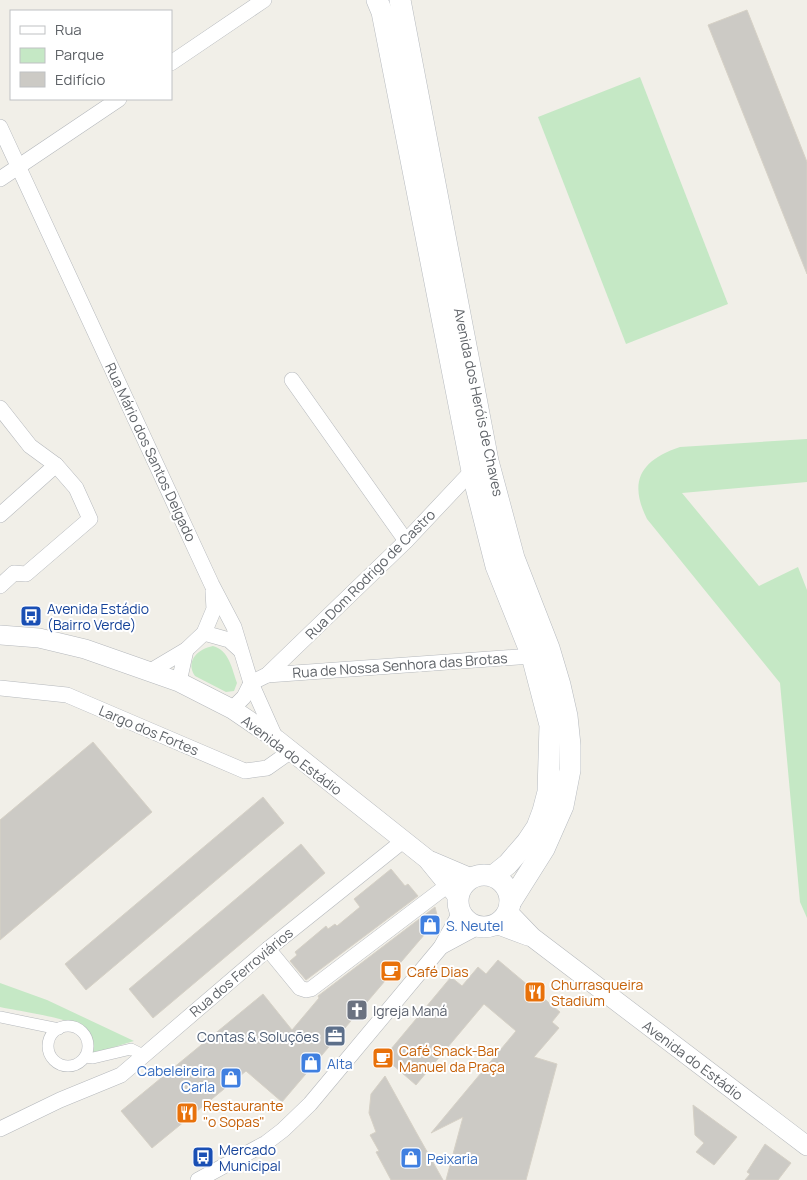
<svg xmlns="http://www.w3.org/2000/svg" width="807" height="1180" viewBox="0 0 807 1180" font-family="Manrope,sans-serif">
<rect width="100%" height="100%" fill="#f1efe8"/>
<g fill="#c5e8c5">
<polygon points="640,77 728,304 626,344 538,117"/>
<path d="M 807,439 L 807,482 L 682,493 L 759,586 L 798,567 L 807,590 L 807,918 L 800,902 L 780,683 L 647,519 C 628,481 641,460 680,447 Z"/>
<path d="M 213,646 C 229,650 232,669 237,683 L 234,691 L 226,692 L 195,676 C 185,661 198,649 213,646 Z"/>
<path d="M 0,983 L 47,1000 L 134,1041 L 91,1054 C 93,1046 94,1038 88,1031 C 78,1019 18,1011 0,1007 Z"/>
</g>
<g fill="#cccac5" stroke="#d6d1c6">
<polygon points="747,10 807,162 807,274 708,25"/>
<polygon points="93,742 152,812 0,940 0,820"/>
<polygon points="263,797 284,823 86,990 65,964"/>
<polygon points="301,844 325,873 153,1018 129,989"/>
<polygon points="391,869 405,886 408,884 418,896 306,980 290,961 297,955 295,952 326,926 328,929 335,924 337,926 360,907 354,899"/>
<polygon points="435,907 437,915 436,921 282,1102 246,1071 152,1148 121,1111 263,994 292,1030 319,998 318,996"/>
<polygon points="498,960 560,1012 552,1022 559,1028 534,1057 557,1064 526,1180 446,1180 463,1117 431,1133 516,1031 484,1004 416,1085 387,1060 394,1052 391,1049 451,977 462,986 478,967 486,974"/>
<polygon points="385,1076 416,1132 443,1180 391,1180 376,1152 379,1151 370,1135 376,1132 369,1113 371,1094"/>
<polygon points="693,1105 737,1137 714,1165 696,1152 704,1143 695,1135"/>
<polygon points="765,1144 791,1163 778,1180 745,1180 750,1174 747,1172"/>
</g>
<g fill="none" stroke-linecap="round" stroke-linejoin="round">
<g stroke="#b5b8bc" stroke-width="12">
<g id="pedestrian">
<polyline points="0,1017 59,1029"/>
<circle cx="68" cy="1046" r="20"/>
<polyline points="85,1057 93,1058 131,1049 143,1055"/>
</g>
</g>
<g stroke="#b5b8bc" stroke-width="16">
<g id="minor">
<polyline points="171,63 264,0"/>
<polyline points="0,127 212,585 234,627 251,683 276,739"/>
<polyline points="0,179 119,99"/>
<polyline points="292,380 406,541"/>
<polyline points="0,408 30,446 56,465 76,488 90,519 26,574 14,573 0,586"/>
<polyline points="0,515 56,465"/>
<polyline points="204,633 229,640 239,649"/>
<polyline points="149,672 186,650 204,633 214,609 213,592"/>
<polyline points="267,675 532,656"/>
<polyline points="179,682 186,650"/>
<polyline points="0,688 67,695 245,771 267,768 291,751"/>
<polyline points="232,709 244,697 251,683 267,675 406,541 472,471"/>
<polyline points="441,947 480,926"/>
<polyline points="268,949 300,988 306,990 311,989 448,885"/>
<polyline points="0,1129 60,1100 121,1075 268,949 403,841"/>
<polyline points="198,1180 266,1143 283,1130 310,1104 441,947 461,911"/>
</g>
</g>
<g stroke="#b5b8bc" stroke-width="20">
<g id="tertiary">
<polyline points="0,635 39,638 85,649 179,682 232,709 276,739 427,859 458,897"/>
<polyline points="431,861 471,878"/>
<polyline points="508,912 532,937 807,1146"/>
<polyline points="496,924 528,936"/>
</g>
</g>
<g stroke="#b6babf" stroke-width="22">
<g id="secondary">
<polyline points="377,0 382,12 472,471 496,566 532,656 550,725 548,792 543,811 537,827 527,842 508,864 493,876"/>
<polyline points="400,0 488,461 514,558 549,648 560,685 567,716 570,745 570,770 563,806 544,849 510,903"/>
<circle cx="484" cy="901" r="26"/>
</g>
</g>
<use href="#pedestrian" stroke="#fff" stroke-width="11"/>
<use href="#minor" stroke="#fff" stroke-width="15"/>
<use href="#tertiary" stroke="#fff" stroke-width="19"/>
<use href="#secondary" stroke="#fff" stroke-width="21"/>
</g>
<defs>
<g id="bus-square" transform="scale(1.125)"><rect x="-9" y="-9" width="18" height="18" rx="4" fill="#1a4fb4" stroke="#fff"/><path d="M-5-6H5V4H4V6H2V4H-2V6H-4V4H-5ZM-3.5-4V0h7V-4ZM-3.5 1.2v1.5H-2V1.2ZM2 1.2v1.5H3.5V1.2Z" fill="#fff"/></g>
<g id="shop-square" transform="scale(1.125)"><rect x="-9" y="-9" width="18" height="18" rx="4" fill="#3f7fe0" stroke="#fff"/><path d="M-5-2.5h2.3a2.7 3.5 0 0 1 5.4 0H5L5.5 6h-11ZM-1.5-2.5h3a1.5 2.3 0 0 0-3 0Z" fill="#fff"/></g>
<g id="cafe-square" transform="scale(1.125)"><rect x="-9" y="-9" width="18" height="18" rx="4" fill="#e8710a" stroke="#fff"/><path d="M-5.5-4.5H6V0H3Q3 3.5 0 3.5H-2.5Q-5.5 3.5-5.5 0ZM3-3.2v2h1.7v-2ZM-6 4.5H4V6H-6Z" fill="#fff"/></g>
<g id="restaurant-square" transform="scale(1.125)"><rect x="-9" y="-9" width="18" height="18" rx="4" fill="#e8710a" stroke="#fff"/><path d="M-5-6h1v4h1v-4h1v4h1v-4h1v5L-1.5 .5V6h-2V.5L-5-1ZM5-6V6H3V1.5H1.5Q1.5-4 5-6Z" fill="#fff"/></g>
<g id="church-square" transform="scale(1.125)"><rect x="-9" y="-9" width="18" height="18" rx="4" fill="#6b7280" stroke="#fff"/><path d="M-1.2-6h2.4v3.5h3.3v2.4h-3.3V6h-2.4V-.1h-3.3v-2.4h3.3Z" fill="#fff"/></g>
<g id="office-square" transform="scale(1.125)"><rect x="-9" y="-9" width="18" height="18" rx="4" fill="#5c6f8a" stroke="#fff"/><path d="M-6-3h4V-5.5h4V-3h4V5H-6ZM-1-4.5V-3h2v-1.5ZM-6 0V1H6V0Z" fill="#fff"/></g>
</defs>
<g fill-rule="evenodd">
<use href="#bus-square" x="31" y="616"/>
<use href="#shop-square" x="430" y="925"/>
<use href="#cafe-square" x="391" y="971"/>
<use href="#restaurant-square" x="535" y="992"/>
<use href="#church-square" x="357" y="1010"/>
<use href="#office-square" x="335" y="1036"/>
<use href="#cafe-square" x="383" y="1058"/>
<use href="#shop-square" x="311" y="1063"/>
<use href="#shop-square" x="231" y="1078"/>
<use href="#restaurant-square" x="187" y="1113"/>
<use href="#bus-square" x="203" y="1157"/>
<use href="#shop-square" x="411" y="1158"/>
</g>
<g text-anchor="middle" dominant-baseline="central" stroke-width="4" stroke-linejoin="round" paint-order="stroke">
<g font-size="14" fill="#5f6368" stroke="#fff">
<text transform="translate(479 402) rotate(78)">Avenida dos Heróis de Chaves</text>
<text transform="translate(151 452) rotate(65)">Rua Mário dos Santos Delgado</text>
<text transform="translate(370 574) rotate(-45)">Rua Dom Rodrigo de Castro</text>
<text transform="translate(400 665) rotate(-4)">Rua de Nossa Senhora das Brotas</text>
<text transform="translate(149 730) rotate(23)">Largo dos Fortes</text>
<text transform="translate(292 755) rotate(37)">Avenida do Estádio</text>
<text transform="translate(241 972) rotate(-40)">Rua dos Ferroviários</text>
<text transform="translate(693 1060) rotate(37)">Avenida do Estádio</text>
</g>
<g font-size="14" fill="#164399" stroke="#fff" text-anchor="start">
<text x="47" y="608">Avenida Estádio<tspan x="47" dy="16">(Bairro Verde)</tspan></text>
<text x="219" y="1149">Mercado<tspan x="219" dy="16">Municipal</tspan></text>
</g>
<g font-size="14" fill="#366cbe" stroke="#fff" text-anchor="start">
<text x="446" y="925">S. Neutel</text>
<text x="327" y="1063">Alta</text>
<text x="215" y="1070" text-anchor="end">Cabeleireira<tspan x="215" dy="16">Carla</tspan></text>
<text x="427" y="1158">Peixaria</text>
</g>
<g font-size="14" fill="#c56008" stroke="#fff" text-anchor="start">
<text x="407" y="971">Café Dias</text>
<text x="551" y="984">Churrasqueira<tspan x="551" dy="16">Stadium</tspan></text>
<text x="399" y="1050">Café Snack-Bar<tspan x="399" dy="16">Manuel da Praça</tspan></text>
<text x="203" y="1105">Restaurante<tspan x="203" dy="16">"o Sopas"</tspan></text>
</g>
<g font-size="14" fill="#5b616d" stroke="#fff" text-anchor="start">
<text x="373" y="1010">Igreja Maná</text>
</g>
<g font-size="14" fill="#4e5e75" stroke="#fff" text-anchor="end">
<text x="319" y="1036">Contas &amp; Soluções</text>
</g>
</g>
<rect x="10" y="10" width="162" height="90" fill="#ffffff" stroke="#bfc1c3"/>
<rect x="20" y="26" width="25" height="8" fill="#ffffff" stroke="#bfc1c3"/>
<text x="55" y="35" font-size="15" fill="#5f6368">Rua</text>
<rect x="20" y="48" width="25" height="15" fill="#c5e8c5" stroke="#bfc1c3"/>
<text x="55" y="60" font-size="15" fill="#5f6368">Parque</text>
<rect x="20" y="72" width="25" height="15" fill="#cccac5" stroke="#bfc1c3"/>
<text x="55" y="85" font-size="15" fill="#5f6368">Edifício</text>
</svg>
